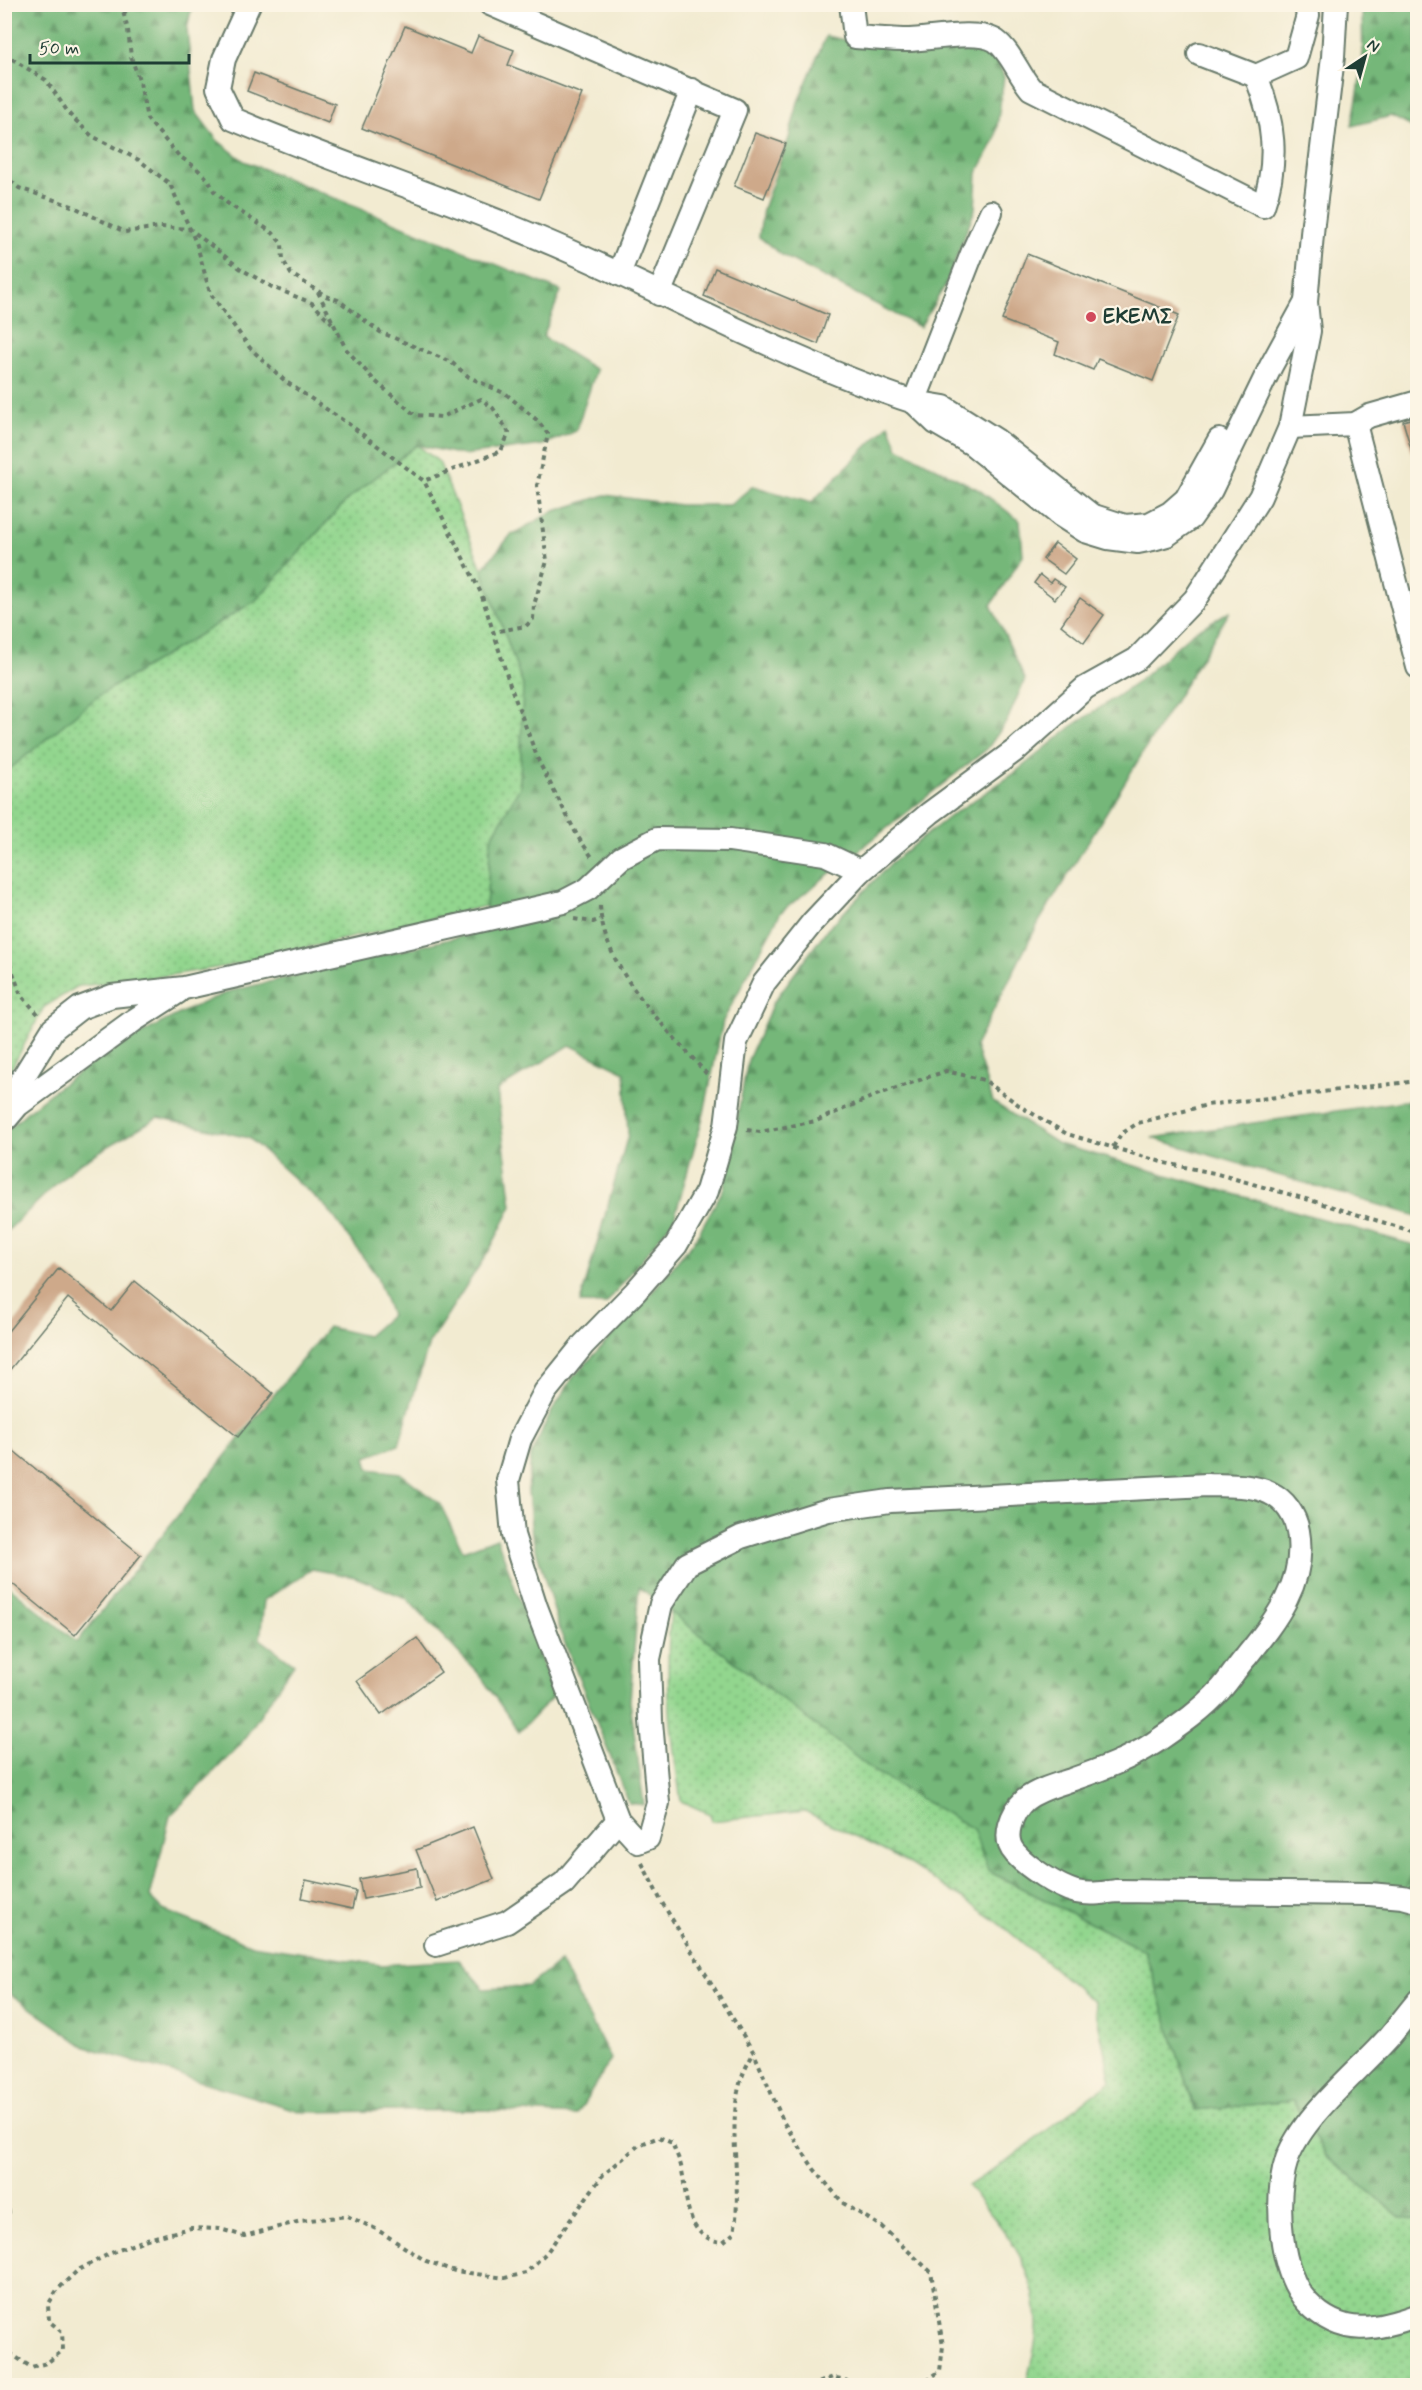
<svg xmlns="http://www.w3.org/2000/svg" width="1422" height="2390" viewBox="0 0 1422 2390" font-family="Mynerve,sans-serif">
<defs>
<pattern id="grass-dots" width="8" height="8" patternUnits="userSpaceOnUse" patternTransform="scale(1.5)"><rect width="8" height="8" fill="#92d68e"/><path d="M2 2h.1M6 6h.1" fill="none" stroke="#77af75" stroke-width="1.8" stroke-linecap="round"/></pattern>
<pattern id="forest-firs" width="22" height="20" patternUnits="userSpaceOnUse" patternTransform="scale(1.5)"><rect width="22" height="20" fill="#75b779"/><path d="M5 1l3.5 6h-7zM16 11l3.5 6h-7z" fill="#5f9664"/></pattern>
</defs>
<rect width="100%" height="100%" fill="#fcf5e5"/>
<filter id="ink" filterUnits="userSpaceOnUse"><feTurbulence type="fractalNoise" baseFrequency=".0167" numOctaves="2"/><feDisplacementMap in="SourceGraphic" scale="12" xChannelSelector="R" yChannelSelector="G"/><feConvolveMatrix kernelMatrix="1 2 1 2 8 2 1 2 1" color-interpolation-filters="sRGB"/></filter>
<filter id="wash" filterUnits="userSpaceOnUse"><feTurbulence type="fractalNoise" baseFrequency=".008" numOctaves="4" result="noise"/><feDisplacementMap in="SourceGraphic" scale="24" xChannelSelector="R" yChannelSelector="G"/><feGaussianBlur stdDeviation="1.35" result="paint"/><feColorMatrix in="noise" values="0 0 0 0 0 0 0 0 0 0 0 0 0 0 0 0 0 1.4 0 .05"/><feComposite in="paint" operator="in"/></filter>
<g filter="url(#wash)">
<rect width="100%" height="100%" fill="#f2ebd1"/>
<g fill="url(#grass-dots)" stroke="#588a61" stroke-width="1.5">
<polygon points="417,445 439,462 482,569 523,685 520,787 491,839 486,906 228,966 138,980 78,986 44,1007 5,1081 5,773 98,696 255,601 348,499"/>
<path d="M 671,1612 L 875,1772 L 974,1829 L 988,1871 L 1145,1951 L 1195,2110 L 1293,2101 L 1325,2155 L 1400,2216 L 1417,2220 L 1417,2385 L 1026,2385 C 1030,2366 1038,2342 1037,2322 C 1035,2261 1004,2231 968,2186 L 1011,2158 L 1111,2081 L 1094,2002 L 994,1919 L 908,1863 L 805,1811 L 712,1821 L 710,1814 L 681,1801 C 671,1738 664,1675 671,1612 Z"/>
</g>
<g fill="url(#forest-firs)" stroke="#4a7a56" stroke-width="1.5">
<polygon points="5,4 192,5 187,29 195,111 217,140 244,161 561,291 543,337 596,370 576,431 543,445 463,455 417,445 348,499 255,601 98,696 5,773"/>
<polygon points="1362,5 1417,5 1417,144 1414,128 1391,116 1352,126 1363,65"/>
<polygon points="826,36 854,42 992,45 1004,77 995,140 977,173 975,209 946,284 920,327 782,255 759,237 763,209 789,138 798,102"/>
<path d="M 889,424 L 898,448 L 979,490 L 1020,521 L 1023,555 L 991,605 L 1025,679 L 1007,721 L 987,749 L 781,912 L 723,1021 L 704,1113 L 674,1219 L 606,1304 L 580,1303 L 628,1135 L 625,1072 L 570,1045 L 497,1090 L 512,1206 L 490,1249 L 429,1343 L 399,1445 L 366,1457 L 369,1469 L 400,1473 L 440,1504 L 463,1551 L 497,1538 L 554,1695 L 519,1732 L 480,1675 L 406,1598 L 355,1577 L 312,1569 L 264,1600 L 260,1639 L 294,1664 L 240,1745 L 170,1816 L 150,1897 L 163,1910 L 252,1945 L 381,1965 L 459,1960 L 484,1989 L 529,1986 L 560,1962 L 611,2059 L 577,2115 L 483,2110 L 303,2112 L 86,2047 L 5,1990 L 5,1583 L 77,1642 L 328,1327 L 367,1336 L 391,1315 L 376,1275 L 329,1210 L 249,1138 L 158,1117 L 75,1166 L 5,1233 L 5,1132 C 65,1074 153,1022 231,991 L 488,930 L 486,906 L 491,839 L 520,787 L 523,685 L 482,569 L 511,535 L 552,512 L 605,495 L 680,505 L 730,505 L 753,486 L 811,503 Z"/>
<polygon points="1230,611 1040,920 975,1046 993,1102 1058,1144 1417,1246 1417,2220 1400,2216 1325,2155 1293,2101 1195,2110 1145,1951 988,1871 973,1829 875,1772 639,1587 630,1701 644,1805 629,1803 560,1631 532,1535 528,1491 531,1454 549,1416 574,1376 642,1304 694,1241 724,1188 748,1060 773,1003 825,932 891,863 950,816 1012,775 1071,727 1135,684 1192,633"/>
<polygon points="1417,1099 1417,1216 1152,1138"/>
</g>
<g id="blocks">
<g fill="#cea98a">
<polygon points="405,26 471,53 478,36 514,50 508,65 582,94 539,199 362,128"/>
<polygon points="254,73 335,104 328,123 247,91"/>
<polygon points="755,133 786,144 764,198 734,186"/>
<polygon points="1027,254 1179,315 1153,381 1098,359 1093,370 1055,354 1059,342 1002,320"/>
<polygon points="715,268 828,315 818,344 704,296"/>
<polygon points="1418,417 1418,470 1417,470 1403,421"/>
<polygon points="1055,543 1076,559 1064,574 1043,559"/>
<polygon points="1040,575 1050,583 1053,579 1065,587 1055,599 1034,583"/>
<polygon points="1080,598 1104,615 1084,643 1061,625"/>
<polygon points="59,1268 111,1311 135,1281 273,1393 238,1437 68,1298 4,1377 4,1336"/>
<polygon points="4,1443 141,1555 75,1635 4,1577"/>
<polygon points="417,1638 441,1672 381,1715 357,1681"/>
<polygon points="473,1827 494,1879 437,1902 416,1850"/>
<polygon points="417,1868 420,1888 363,1899 359,1879"/>
<polygon points="306,1880 356,1891 352,1909 302,1898"/>
</g>
</g>
</g>
<g filter="url(#ink)">
<use href="#blocks" fill-opacity="0" stroke="#697a6b" stroke-width="1.5"/>
<g fill="none" stroke-linecap="round" stroke-linejoin="round">
<g stroke="#697a6b" stroke-width="26">
<g id="minor">
<path d="M 249,4 L 224,59 L 218,88 L 233,119 C 347,167 465,204 578,255 C 690,305 798,364 914,402 L 973,251 L 991,212"/>
<polyline points="490,4 735,110 659,294"/>
<path d="M 851,4 L 855,37 C 873,38 891,40 910,40 C 931,39 979,29 996,41 C 1011,52 1018,74 1031,89 L 1263,206 C 1279,161 1274,120 1256,76"/>
<path d="M 1336,4 L 1333,57 L 1313,223 L 1306,302 L 1309,331 L 1290,427 L 1260,497 L 1195,599 L 1137,659 L 1085,688 L 1017,749 L 930,813 L 861,871 L 812,923 L 764,983 L 736,1042 L 726,1126 L 707,1191 L 676,1245 L 635,1292 L 583,1345 L 545,1392 L 520,1439 L 508,1480 L 513,1535 L 536,1607 L 618,1820 L 638,1842 L 648,1838 L 658,1803 L 651,1721 L 649,1659 L 661,1604 L 687,1564 L 741,1537 L 828,1510 L 890,1501 L 1207,1485 C 1226,1486 1252,1484 1270,1493 C 1285,1500 1295,1515 1298,1531 C 1307,1581 1275,1621 1246,1657 C 1237,1667 1230,1679 1221,1689 C 1203,1710 1176,1728 1154,1743 C 1128,1760 1099,1770 1071,1780 C 1056,1785 1037,1790 1025,1800 C 1012,1812 1001,1838 1015,1853 C 1027,1867 1058,1887 1076,1892 C 1090,1895 1102,1893 1116,1891 L 1369,1894 L 1403,1897 L 1418,1901"/>
<polyline points="1199,54 1256,76 1296,58 1308,15 1305,4"/>
<polyline points="619,274 692,90"/>
<polyline points="914,402 936,423 972,444 1060,515 1085,531 1108,538 1138,542 1153,539 1167,535 1191,518 1211,490 1271,366 1306,302"/>
<polyline points="914,402 944,407 996,440 1091,515 1125,526 1149,524 1170,513 1186,499 1219,440"/>
<polyline points="1355,424 1418,667"/>
<polyline points="1290,427 1355,424 1369,416 1418,402"/>
<polyline points="4,1108 53,1029 80,1008 112,996 184,988 563,902 588,889 621,858 657,839 730,840 825,854 861,871"/>
<polyline points="7,1118 18,1105 133,1021 178,992"/>
<polyline points="436,1945 507,1922 564,1883 618,1820"/>
<path d="M 1418,2001 C 1408,2013 1399,2025 1389,2037 C 1358,2072 1303,2115 1287,2159 C 1279,2183 1279,2211 1282,2236 C 1285,2260 1291,2285 1308,2303 C 1342,2338 1377,2330 1418,2315"/>
</g>
</g>
<g stroke="#697a6b" stroke-width="4" stroke-dasharray="4.5 4.5" stroke-linecap="butt">
<polyline points="121,4 128,30 131,57 140,82 147,119 179,156 194,166 208,179 214,191 227,203 273,233 282,244 283,260 291,274 326,296 338,300 380,332 451,362 469,377 506,394 538,421 548,434 537,486 547,561 534,605 533,619 526,626 493,632"/>
<polyline points="124,14 129,4"/>
<polyline points="4,54 46,80 70,115 92,136 139,160 170,184 197,245 210,293 250,348 285,381 350,425 424,481 481,593 510,685 539,762 578,837 592,857"/>
<polyline points="4,175 19,188 72,206 125,232 160,227 190,229 241,269 272,287 312,303 332,323"/>
<polyline points="318,292 346,349 374,380 415,415 442,417 481,399 493,408 509,433 501,451 424,481"/>
<path d="M 600,906 C 603,972 670,1030 710,1078"/>
<polyline points="574,919 593,922 602,919"/>
<polyline points="4,957 11,967 21,995 38,1014"/>
<polyline points="747,1130 760,1132 816,1121 876,1095 946,1071 984,1080 1023,1108 1067,1134 1165,1163 1214,1173 1313,1201 1418,1233"/>
<polyline points="1113,1147 1121,1134 1138,1123 1207,1105 1418,1081"/>
<polyline points="642,1863 661,1901 754,2053 784,2123 814,2169 843,2203 882,2227 931,2272 943,2346 940,2371 919,2386"/>
<polyline points="4,2192 9,2212 4,2221"/>
<path d="M 4,2346 L 8,2352 L 31,2367 L 47,2363 L 63,2350 L 62,2332 L 49,2321 L 48,2305 L 57,2290 L 78,2270 L 111,2253 L 147,2239 L 191,2228 L 220,2229 L 244,2236 L 301,2221 L 347,2216 L 376,2229 L 426,2261 L 455,2271 L 505,2278 L 526,2273 L 547,2252 L 602,2176 L 639,2145 L 659,2137 L 672,2143 C 675,2151 679,2158 681,2166 C 688,2195 683,2239 723,2242 L 734,2233 C 745,2174 718,2107 754,2053"/>
<polyline points="811,2386 833,2377 866,2386"/>
</g>
<use href="#minor" stroke="#fff" stroke-width="22"/>
</g>
</g>
<circle fill="#d1495b" stroke="#fcf5e5" stroke-width="2" cx="1091" cy="317" r="6"/>
<g text-anchor="middle" dominant-baseline="central" stroke-width="4.5" stroke-linejoin="round" paint-order="stroke">
<g font-size="21" font-weight="bold" fill="#1f3d34" stroke="#fcf5e5" text-anchor="start">
<text x="1103" y="317">ΕΚΕΜΣ</text>
</g>
</g>
<rect width="1422" height="2390" fill="none" stroke="#fcf5e5" stroke-width="24"/>
<g transform="translate(1365 57) rotate(36)" stroke="#fcf5e5" stroke-width="4.5" paint-order="stroke">
<path d="M0-4.5L10 22L0 15L-10 22Z" fill="#1f3d34"/>
<text y="-9" font-size="16" font-weight="bold" text-anchor="middle" fill="#1f3d34">N</text>
</g>
<path d="M30 54v9h159v-9" fill="none" stroke="#1f3d34" stroke-width="3"/>
<text x="39" y="54" font-size="18" fill="#1f3d34" stroke="#fcf5e5" stroke-width="4.5" paint-order="stroke">50 m</text>
</svg>
